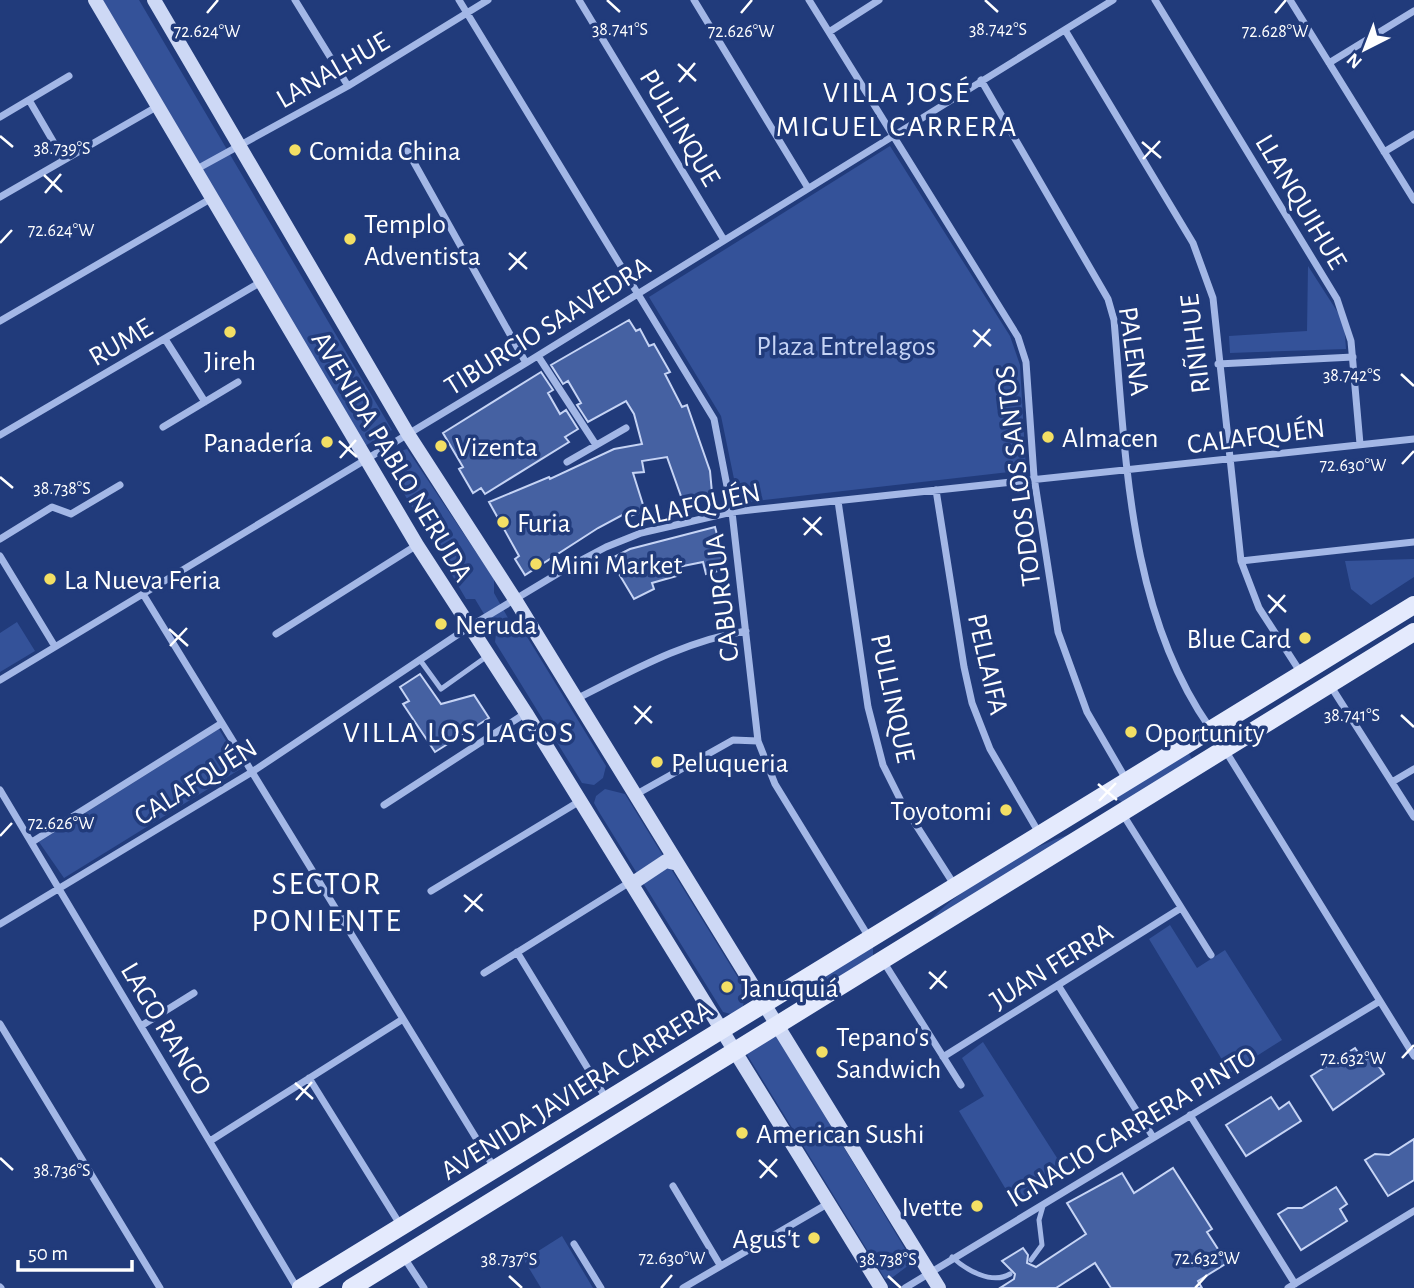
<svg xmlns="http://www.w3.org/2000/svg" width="1414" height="1288" viewBox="0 0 1414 1288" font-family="'Alegreya Sans',sans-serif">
<rect width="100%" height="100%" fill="#213b7b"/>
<path fill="#345299" d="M103 0H139L392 430 365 446Z
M890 146 1010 336 1020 365 1026 470 739 503 721 416 649 297Z
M1308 266 1344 322 1346 349 1230 353 1229 336 1307 331Z
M407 449 494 579V593L512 625 521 627 606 766 603 778 594 785 582 783 495 642 496 634 475 599H466L386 463 390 454Z
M1414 559V577L1371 605 1351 589 1345 561Z
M17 622 35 651 0 672V633Z
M219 729 242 768 64 878 39 842Z
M1188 752 1192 759 1123 803 1116 798Z
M605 789 625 794 745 989 743 1007 731 1014 723 1012 599 812 594 803 596 796Z
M1075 833 930 920C959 889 1034 843 1075 833Z
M1170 925 1197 968 1225 950 1282 1040 1230 1073 1149 939Z
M873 945V957L798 1003 793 994Z
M776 1035 913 1262 893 1277 885 1279 746 1053Z
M983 1042 1066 1172 1014 1203 959 1111 984 1096 962 1058Z
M562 1236 593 1288H541L524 1260Z"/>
<path fill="#4561a2" stroke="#c6d4f5" stroke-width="2" d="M629 320 636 331 640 329 649 346 654 344 670 372 665 374 682 407 687 405 710 471 712 493 682 499 667 457 642 461 644 472 633 473 645 511 627 517 626 513 598 528 525 575 515 559 519 556 489 502 549 477 550 479 614 449 642 444 634 414 626 401 588 422 577 405 581 403 568 381 563 384 551 365Z
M541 372 553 390 548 393 560 414 566 410 578 429 565 437 569 442 485 494 481 488 473 493 459 469 463 467 443 433Z
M715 527 726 569 706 574 703 562 678 567 680 575 652 583 654 589 634 599 610 559 630 549Z
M420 674 441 704 474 695 489 718 435 752 403 704 409 701 400 687Z
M1355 1048 1364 1061 1372 1056 1384 1074 1333 1110 1311 1076Z
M1271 1097 1279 1109 1289 1102 1301 1121 1246 1156 1226 1125Z
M1414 1139V1180L1388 1196 1365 1160 1375 1154 1389 1155Z
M1173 1168 1212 1229 1207 1232 1227 1263 1198 1281 1202 1288H1111L1095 1263 1056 1288H1000L1014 1279 1015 1274 1002 1261 1023 1248 1028 1255 1027 1263 1036 1267 1086 1234 1067 1203 1122 1173 1134 1193Z
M1336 1187 1347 1204 1340 1209 1347 1221 1301 1250 1278 1214 1288 1208H1302Z"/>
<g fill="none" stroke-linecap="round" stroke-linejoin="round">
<path stroke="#a3b7e6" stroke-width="5" d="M420 660 441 689 486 657
M952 1257C966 1270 992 1285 1010 1274
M1031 1260 1042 1245 1039 1220 1043 1206"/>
<path stroke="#a3b7e6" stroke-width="7" d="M295 0 348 86
M459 0 714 419 732 512 758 741 775 784 870 939
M579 0 724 240
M694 0 808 188
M809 0 1018 337 1026 362 1034 477 1058 632 1087 712 1127 781
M1155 0 1337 299 1351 341 1360 444
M1290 0 1414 200
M1065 30 1193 243 1213 298 1241 561 1259 608 1301 673
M829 32 879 0
M1329 63 1414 11
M981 80 1108 299 1114 320C1126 457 1128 611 1210 728
M29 100 64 160
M0 117 69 76
M407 150 526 363
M1384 152 1414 134
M195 170 348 86 488 0
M0 197 158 106
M0 321 212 198
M165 339 205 402
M538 356 596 445
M1218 364 1353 357
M163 427 238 382
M0 435 261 282
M567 462 626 428
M936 490 964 667 972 703 990 749 1039 833
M838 501 868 707 883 765 902 803 955 886
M0 539 52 507 71 514 120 485
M0 556 54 645
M1241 561 1414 542
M143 594 495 1169
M276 634 417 545
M0 680 526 363 1113 0
M1330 685 1414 817
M576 699C632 671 684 641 746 631
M1225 750 1414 1056
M1392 782 1414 769
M0 790 297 1288
M635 795 733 740 758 741
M384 805 526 713
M1122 813 1211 955
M32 842 222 723
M431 891 580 801
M0 924 252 772 469 627 572 565 606 547 641 533 732 512 1414 439
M517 952 607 1100
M883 961 961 1085
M484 973 630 882
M1058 985 1153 1137
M0 1024 160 1288
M141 1026 194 993
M943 1057 1181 908
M309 1078 401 1226
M1190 1115 1295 1284
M210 1141 403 1019
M673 1186 720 1265
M574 1244 601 1288
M403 1256 424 1288
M0 1287 1 1288
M683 1288 829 1203
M905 1288 1380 1001
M1288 1288 1414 1211"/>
<path stroke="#cdd8f5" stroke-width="14" d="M95 0 417 545 526 713 881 1288
M154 0 408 434 516 601 939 1288
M633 883 666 861 678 864"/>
<path stroke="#e4eafd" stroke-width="18" d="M301 1288 1414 605
M351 1288 1414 632"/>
</g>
<path fill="none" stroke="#fff" stroke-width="2.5" d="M607 0 620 12M985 0 998 12M207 13 218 0M741 13 752 0M1275 13 1286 0M678 64 696 81M679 82 695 63M0 136 13 147M1142 142 1161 158M1143 159 1160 141M44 175 62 192M45 193 61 174M0 243 12 230M509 253 527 269M509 270 526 252M973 330 991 346M974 347 990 329M1401 374 1414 386M339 441 357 457M340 458 356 440M1402 464 1414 451M0 477 13 488M803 518 822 535M804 535 821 517M1268 595 1286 612M1269 613 1285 595M169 629 188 646M170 646 187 628M634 706 652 723M1401 715 1414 727M635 724 651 706M1098 784 1117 800M1099 801 1116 783M0 836 12 823M464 895 483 911M465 912 482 894M929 972 947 988M930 989 946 971M1402 1058 1414 1045M295 1083 313 1099M296 1100 312 1082M0 1158 13 1170M759 1160 777 1177M760 1178 777 1159M509 1276 522 1288M888 1276 901 1288M661 1288 672 1275M1195 1288 1207 1275"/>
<g fill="#f3df64" stroke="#213b7b" stroke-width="2.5">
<circle cx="295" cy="150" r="7"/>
<circle cx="350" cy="239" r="7"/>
<circle cx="230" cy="332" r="7"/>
<circle cx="1048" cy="437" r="7"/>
<circle cx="327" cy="442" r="7"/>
<circle cx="441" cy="446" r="7"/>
<circle cx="503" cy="522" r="7"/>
<circle cx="536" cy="564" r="7"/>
<circle cx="50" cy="579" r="7"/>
<circle cx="441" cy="624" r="7"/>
<circle cx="1305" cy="638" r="7"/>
<circle cx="1131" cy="732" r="7"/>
<circle cx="657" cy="762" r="7"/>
<circle cx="1006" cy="810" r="7"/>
<circle cx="727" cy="987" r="7"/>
<circle cx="822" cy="1052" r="7"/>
<circle cx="742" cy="1133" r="7"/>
<circle cx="977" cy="1206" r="7"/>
<circle cx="814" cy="1238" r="7"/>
</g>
<g text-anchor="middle" stroke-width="7" stroke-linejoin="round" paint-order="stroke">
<g font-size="28" fill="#fff" stroke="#213b7b">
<text transform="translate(332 69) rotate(-30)" y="10">LANALHUE</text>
<text transform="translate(681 127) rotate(59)" y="10">PULLINQUE</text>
<text transform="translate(1302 201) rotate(59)" y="10">LLANQUIHUE</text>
<text transform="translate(547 325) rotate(-32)" y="10">TIBURCIO SAAVEDRA</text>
<text transform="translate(120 341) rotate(-30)" y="10">RUME</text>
<text transform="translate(1194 344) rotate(-97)" y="10">RIÑIHUE</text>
<text transform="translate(1135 351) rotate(82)" y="10">PALENA</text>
<text transform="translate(1256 435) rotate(-7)" y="10">CALAFQUÉN</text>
<text transform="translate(393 456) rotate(59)" y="10">AVENIDA PABLO NERUDA</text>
<text transform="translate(1017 476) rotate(-97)" y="10">TODOS LOS SANTOS</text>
<text transform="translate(692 505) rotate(-12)" y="10">CALAFQUÉN</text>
<text transform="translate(721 598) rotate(-97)" y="10">CABURGUA</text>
<text transform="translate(989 664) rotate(77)" y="10">PELLAIFA</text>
<text transform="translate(894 698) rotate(78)" y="10">PULLINQUE</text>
<text transform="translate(195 781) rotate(-32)" y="10">CALAFQUÉN</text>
<text transform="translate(1051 965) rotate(-32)" y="10">JUAN FERRA</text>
<text transform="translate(167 1028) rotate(59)" y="10">LAGO RANCO</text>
<text transform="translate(576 1089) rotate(-32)" y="10">AVENIDA JAVIERA CARRERA</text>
<text transform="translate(1131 1126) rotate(-31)" y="10">IGNACIO CARRERA PINTO</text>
</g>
<g font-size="28" fill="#fff" stroke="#213b7b" text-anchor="start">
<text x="309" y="160">Comida China</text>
<text x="364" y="233">Templo<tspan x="364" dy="32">Adventista</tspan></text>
<text x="230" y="370" text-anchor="middle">Jireh</text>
<text x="1062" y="447">Almacen</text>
<text x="313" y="452" text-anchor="end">Panadería</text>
<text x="455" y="456">Vizenta</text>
<text x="517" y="532">Furia</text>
<text x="550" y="574">Mini Market</text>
<text x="64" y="589">La Nueva Feria</text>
<text x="455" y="634">Neruda</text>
<text x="1291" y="648" text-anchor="end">Blue Card</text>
<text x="1145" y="742">Oportunity</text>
<text x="671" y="772">Peluqueria</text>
<text x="992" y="820" text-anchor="end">Toyotomi</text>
<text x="741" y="997">Januquiá</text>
<text x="836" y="1046">Tepano's<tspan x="836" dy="32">Sandwich</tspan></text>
<text x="756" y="1143">American Sushi</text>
<text x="963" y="1216" text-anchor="end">Ivette</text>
<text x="800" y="1248" text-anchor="end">Agus't</text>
</g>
<g font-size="28" fill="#c6d4f5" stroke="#213b7b">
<text x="846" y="355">Plaza Entrelagos</text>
</g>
<g font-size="30" letter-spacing="2" fill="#fff" stroke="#213b7b">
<text x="897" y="102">VILLA JOSÉ<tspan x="897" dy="34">MIGUEL CARRERA</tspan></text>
<text x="459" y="742">VILLA LOS LAGOS</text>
</g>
<g font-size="32" letter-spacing="2" fill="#fff" stroke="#213b7b">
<text x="327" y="894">SECTOR<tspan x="327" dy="37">PONIENTE</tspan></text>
</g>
</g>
<g font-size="18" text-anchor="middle" fill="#fff" stroke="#213b7b" stroke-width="7" stroke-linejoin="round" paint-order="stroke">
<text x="620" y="35">38.741°S</text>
<text x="998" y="35">38.742°S</text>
<text x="207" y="37">72.624°W</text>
<text x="741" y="37">72.626°W</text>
<text x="1275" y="37">72.628°W</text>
<text x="62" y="154">38.739°S</text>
<text x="61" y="236">72.624°W</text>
<text x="1352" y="381">38.742°S</text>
<text x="1353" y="471">72.630°W</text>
<text x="62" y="494">38.738°S</text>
<text x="1352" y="721">38.741°S</text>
<text x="61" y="829">72.626°W</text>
<text x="1353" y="1064">72.632°W</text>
<text x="62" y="1176">38.736°S</text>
<text x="672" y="1264">72.630°W</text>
<text x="1207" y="1264">72.632°W</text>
<text x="509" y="1265">38.737°S</text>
<text x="888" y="1265">38.738°S</text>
</g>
<g transform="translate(1365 49) rotate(222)" stroke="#213b7b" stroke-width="5" paint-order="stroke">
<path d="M0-5L12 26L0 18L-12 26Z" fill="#ffffff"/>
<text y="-10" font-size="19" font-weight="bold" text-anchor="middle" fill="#ffffff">N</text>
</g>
<path d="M18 1260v10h114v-10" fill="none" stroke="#ffffff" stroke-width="3.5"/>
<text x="28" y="1260" font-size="21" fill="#ffffff" stroke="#213b7b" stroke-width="5" paint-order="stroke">50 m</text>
</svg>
